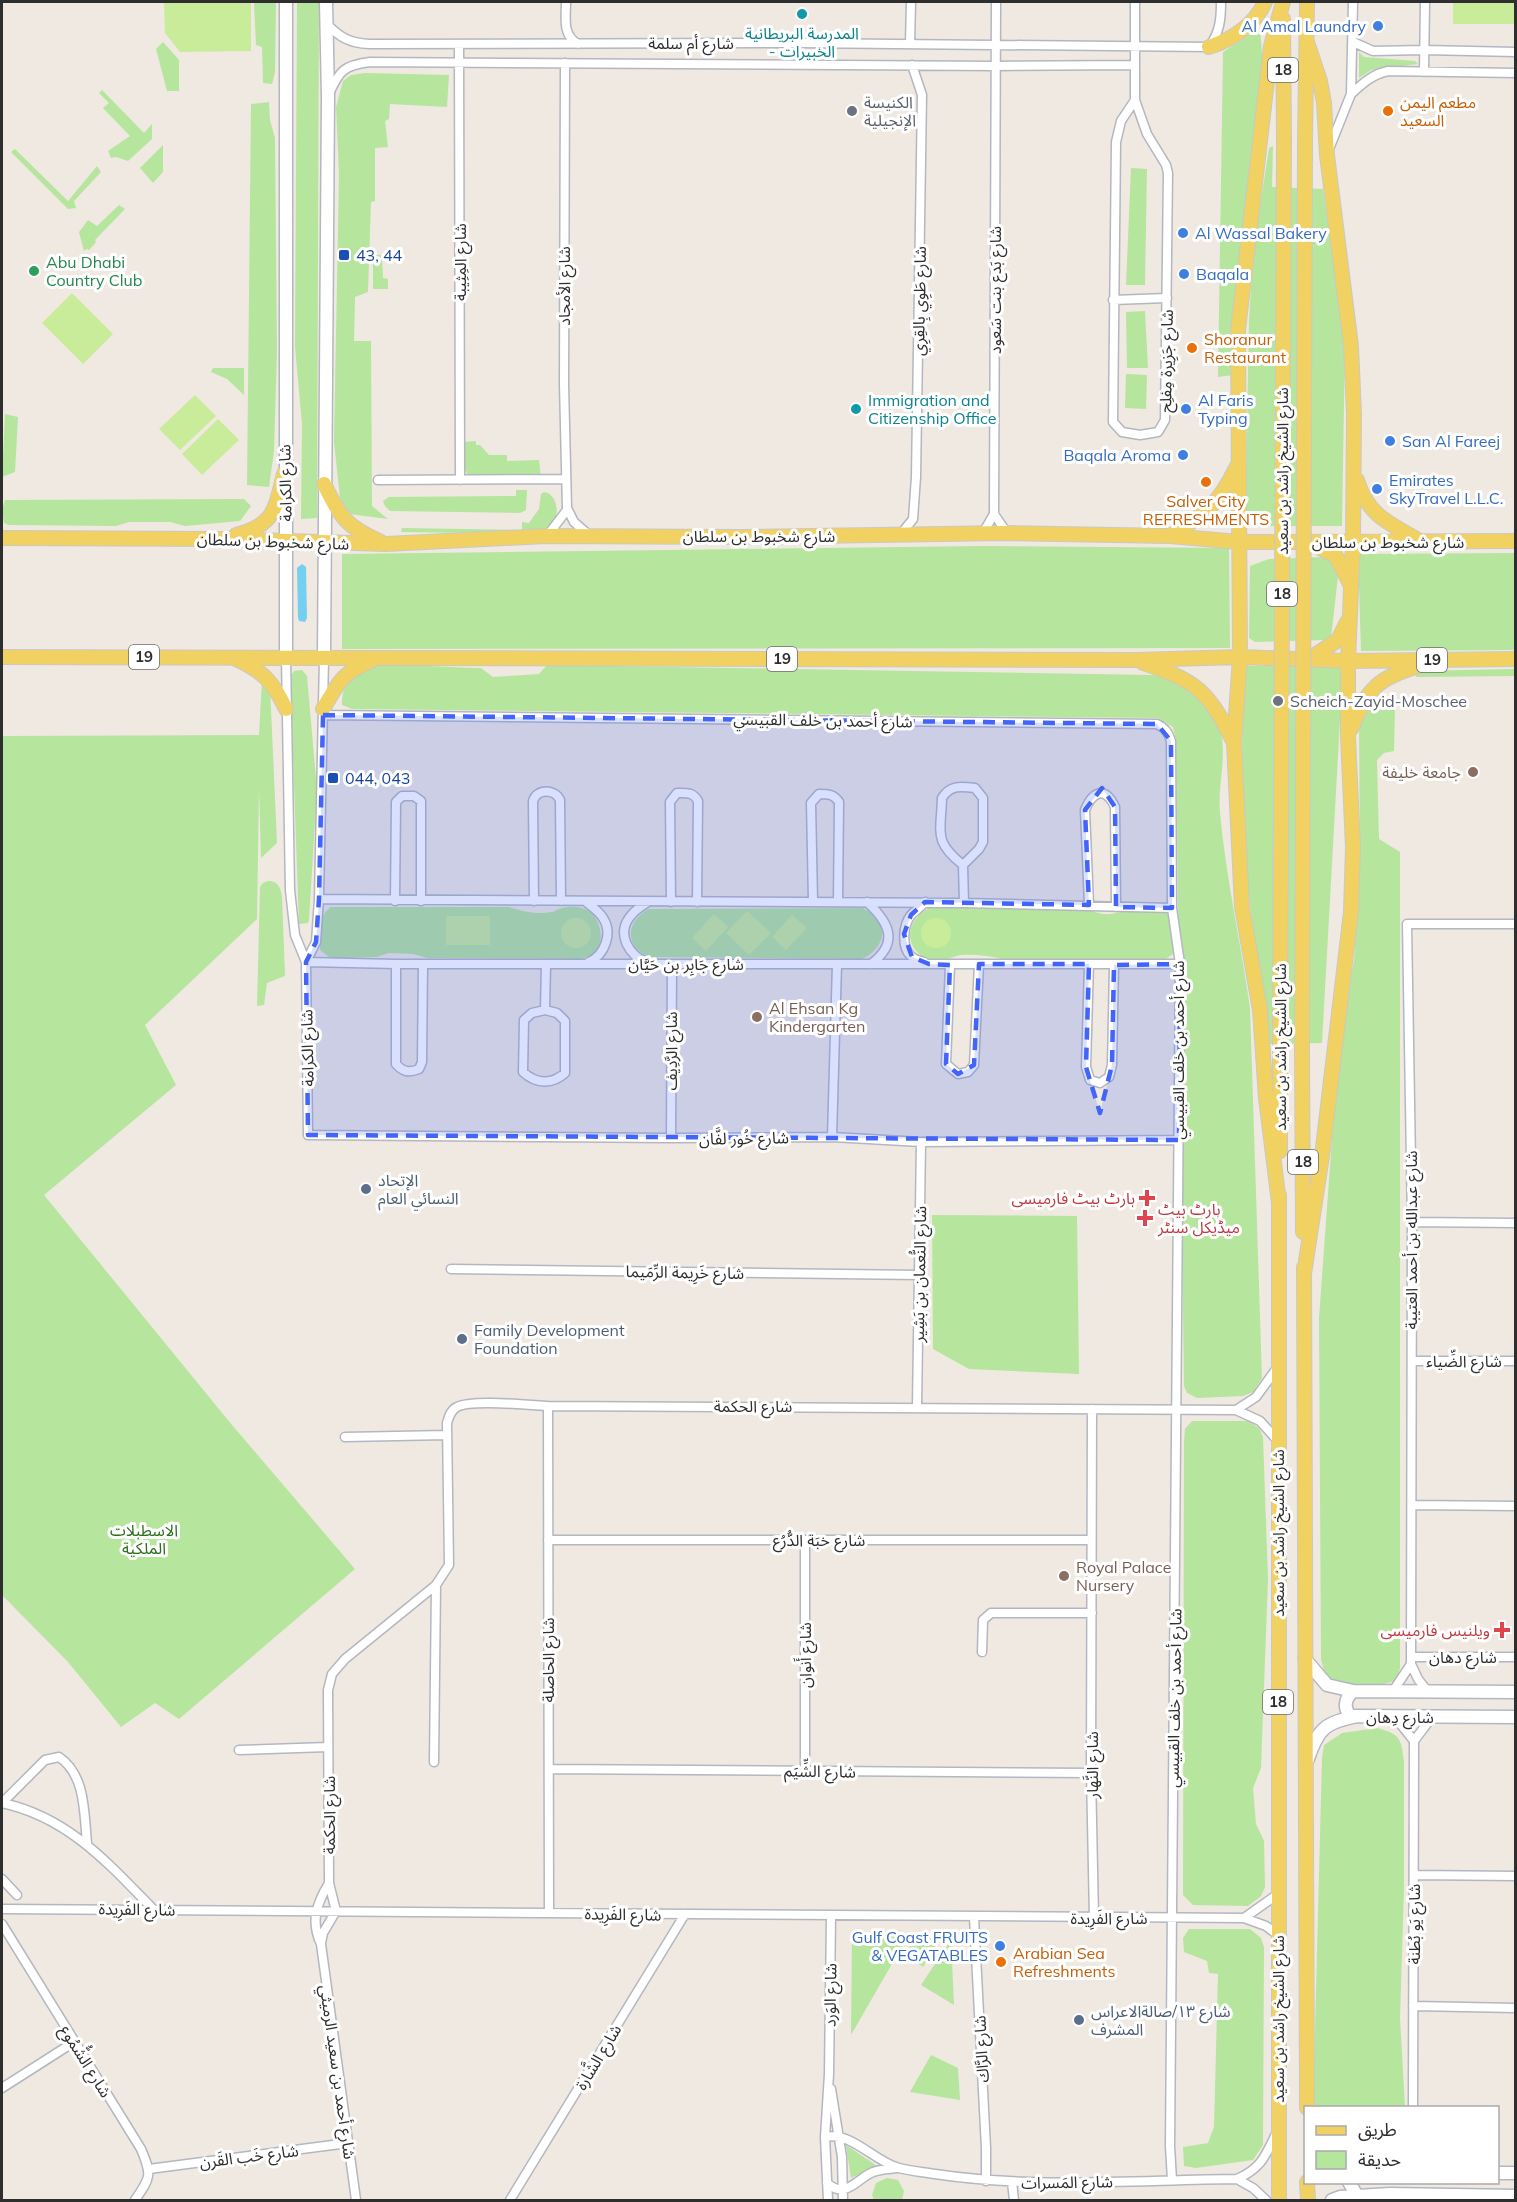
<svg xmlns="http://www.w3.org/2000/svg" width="1517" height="2202" viewBox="0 0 1517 2202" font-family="Mulish,'Noto Sans Arabic',sans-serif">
<rect width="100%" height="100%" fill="#efe9e1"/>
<path fill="#b6e59e" d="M254 2H276L275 72 272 84 263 83 262 47 256 45Z
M297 2H319L317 518 301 519 302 424 295 347Z
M1260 28 1264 75 1254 167 1240 248 1233 375 1218 377 1223 52Z
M163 42 179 60V91H167L156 49Z
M1359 52 1364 57 1415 61 1418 64 1371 70 1359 78Z
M365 73 449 75 447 107 390 104 389 119 385 121 388 147 375 148V201L371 202 368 292 355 297 354 341H371L372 506 388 519 349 514 340 498 334 442 339 174 336 107 343 81 351 75Z
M102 90 144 133 152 124V139L128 161 116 157 111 158 108 151 130 136 103 108 109 103 99 93Z
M269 102 270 120 275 138 277 351 274 451 269 487 247 485 251 104Z
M163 145V172L153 183 140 168Z
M1273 146 1272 187 1323 189 1345 341 1342 526H1245L1249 320 1253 252 1269 148Z
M15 149 68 201 97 166 101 172 74 201 76 208 68 209 11 152Z
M1131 168 1147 169 1145 285H1126Z
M119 205 125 209 95 240 96 242 89 250 87 249 84 251 79 232 88 220 97 226Z
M373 255H382L383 278 388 279V289H373Z
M1145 311 1148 368H1127L1126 312Z
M213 368H244V395L227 379 211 372Z
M1126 374 1147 375 1146 409 1125 408Z
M5 414 18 417 15 472 2 477Z
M476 441V445H480L489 455H507V461L539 460 541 479H473C460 470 463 456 462 442Z
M516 490H527L526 510 520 513 390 511 385 506 383 501 389 497 516 496Z
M544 492C558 494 560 516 552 526 549 531 544 532 539 534L401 532 402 528 522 530V522L529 523 539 509 541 494Z
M244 499 251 506 240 521 185 526 170 522H129L116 526 9 525 4 523 2 510 5 500Z
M981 546 1229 548 1230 648 342 649V554Z
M1515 553V650L1361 651 1358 554Z
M1324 557 1334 559 1339 567 1331 638 1325 640 1255 642 1249 638 1250 566 1269 559Z
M547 665 1153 675C1180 679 1206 696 1217 721 1230 749 1217 783 1220 813 1226 879 1241 943 1250 1008L1262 1378 1253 1392 1243 1396 1197 1398 1187 1393 1184 1386 1176 740 1173 727 1158 718 352 709 342 705C342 692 346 675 360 669 381 661 455 668 481 668L493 677 539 674Z
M1243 666H1343L1322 1043 1269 1044 1244 860 1242 763Z
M1515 669V676L1416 677 1415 671Z
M302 670 307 676 317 790 309 919 308 923 299 924 290 677 294 671Z
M262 679 270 687 277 843 261 858 259 788 257 919 145 1025 176 1085 44 1195 232 1425 355 1569 179 1719 155 1703 121 1727 68 1662 2 1595V736L259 735Z
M1375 705 1395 707 1394 751 1384 753 1377 760 1379 839 1400 852V1668L1397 1680C1380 1687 1335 1694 1325 1673 1323 1669 1322 1663 1321 1659L1319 1318 1339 1042 1354 960 1360 860 1359 722 1367 708Z
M268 881C278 881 280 887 282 896L285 976 267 983 264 1005 257 1006 260 887 263 883Z
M331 907H509C522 911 537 915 551 912 556 912 554 910 559 909 574 904 593 907 598 923 601 930 602 938 599 946 595 954 589 956 581 959L427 958 413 954 389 953 377 957 330 958 320 950C320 934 317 916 331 907Z
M1002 907 1088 909C1108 919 1115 912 1134 909 1144 908 1157 911 1168 911L1171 914 1175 947 1173 954 1164 960 1003 959C990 956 975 954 961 955 955 956 949 959 942 960 926 962 910 952 910 934 911 921 919 914 929 908Z
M863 908C868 911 876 914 879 919 889 936 876 954 861 959L648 957C624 944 626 923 648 909Z
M932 1215 1077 1216 1079 1374 969 1369 933 1349Z
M1192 1421H1248L1259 1428 1263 1437 1268 1579 1261 1768 1253 1788 1256 1824 1264 1841 1265 1887 1261 1896 1248 1906 1193 1905 1183 1895 1184 1441 1185 1429Z
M1377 1728C1400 1734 1401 1738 1404 1761V1889L1400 2018 1405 2107 1313 2108 1322 1758 1324 1745 1342 1733Z
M1189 1929H1250L1261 1938 1264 1947 1263 2145 1253 2160 1196 2168 1184 2166 1183 2147 1208 2143 1214 2127 1218 1974 1209 1973 1207 1961 1184 1952 1183 1938Z
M852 1935 908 1936 851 2035Z
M942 1935 923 1967 904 1955 916 1936Z
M951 1940 954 2005 921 1985Z
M931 2055 958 2068 960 2100 910 2092Z
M846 2145 877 2166 851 2178Z
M887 2178 898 2180 904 2191 902 2200H874L872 2195 876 2183Z"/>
<path fill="#c9ec9a" d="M164 2H251V51L180 52 165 33Z
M1453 2H1515V24H1453Z
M72 293 113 334 83 364 42 323Z
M195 395 216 416 180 450 159 429Z
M218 419 239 440 202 475 182 454Z
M747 911 771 933 749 955 726 933Z
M714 914 728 927 706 951 692 938Z
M792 915 807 928 786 950 772 937Z
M446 916H490V945H446Z
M921 933a15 15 0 1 1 30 0a15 15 0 1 1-30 0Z
M561 933a15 15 0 1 1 30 0a15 15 0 1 1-30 0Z"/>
<path fill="#75cff0" d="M302 564 306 567 307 618 305 622 299 621 298 618 297 568Z"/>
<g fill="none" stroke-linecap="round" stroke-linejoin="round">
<defs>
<path id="street" d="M566 2C566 18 562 35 578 44
M326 23C339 37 349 43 369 44L798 43 1209 47C1220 32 1221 19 1221 2
M1353 42 1373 51 1424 50 1516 52
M910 44 911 2
M459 45 460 480
M565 63 564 384 567 508 574 522 590 536
M1424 72 1425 2
M329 94C339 71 344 65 370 62L996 66 1135 65
M1351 94C1363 83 1373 74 1388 71L1516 73
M1135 100 1121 121 1116 142 1113 422 1122 432 1140 435 1158 432 1165 420 1168 173 1166 165 1147 134 1135 100V2
M1329 149 1351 94 1353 2
M1113 300 1167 298
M378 480 566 479
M994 514 1007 533
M983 533 994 514 996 2
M901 534 913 519 916 477 922 95 912 65
M547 536 567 510
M286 657 290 890 295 935 306 962 308 1135 671 1138 832 1137 921 1142 1179 1140
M323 715 1157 724C1165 728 1168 732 1171 741L1172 908 1180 964C1178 1358 1172 1752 1170 2146L1172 2180
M963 865C933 841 941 833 942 798 950 785 961 786 975 788L983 798V842L979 849 963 865 964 903
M319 899 964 903 1172 908
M395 901 396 802 402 796H414L421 801V901
M534 901 533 801C537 788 555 789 560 800L561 901
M585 901C591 906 599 911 603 918 613 933 605 955 589 962
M813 901 811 803 819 794C828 794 834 794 839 802L838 902
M671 902 670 802 677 793C687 793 693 792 698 801L697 902
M867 902C890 923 899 943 871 964
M1089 905 1085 810C1093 791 1105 786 1115 807L1116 907
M306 962 396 964H1180
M306 962 316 942 319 899 324 657
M646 962C629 955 617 935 629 918 634 911 641 906 648 902
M924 962C920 961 914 959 911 956 901 947 903 925 911 915 915 911 921 907 925 902
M396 964V1064C403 1072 409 1073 419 1069L422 1062 423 964
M1089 964 1086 1067 1090 1080 1100 1083 1109 1077 1112 1065 1114 965
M950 965 946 1064 958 1074 968 1072 974 1065 979 964
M545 1010 557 1013 565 1021V1073C552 1085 536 1084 523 1072L524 1020 532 1013Z
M545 1010 546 964
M832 1137 837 964
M671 1138 672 964
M1412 1222 1516 1223
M451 1269 919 1275
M1412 1361H1516
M548 1406 549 1913
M917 1406 921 1142
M1092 1409 1091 1773 1094 1918
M1236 1410 1256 1397 1277 1368
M345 1437 447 1435
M1412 1505 1516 1506
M548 1540H1091
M805 1540V1771
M982 1652 983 1620 991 1613H1092
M1411 1657H1516
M1393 1691 1411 1664
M1428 1692 1418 1679 1411 1664 1412 1222 1407 924H1516
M1395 1717 1414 1741
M239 1750 328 1747
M434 1762 436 1585
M549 1769 1091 1773
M2 1803C68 1817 108 1863 153 1909
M2 1803 45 1760 59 1757C86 1775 84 1814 87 1843
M1414 1875 1516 1876
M2 1879 17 1895
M329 1883C317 1903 310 1921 321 1944L356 2200
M2 1909 1244 1918 1266 1926 1278 1935
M336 1911 329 1883 328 1690 332 1674 345 1659 436 1585 449 1565 447 1423C449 1416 451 1410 457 1407 471 1399 529 1405 548 1406L1236 1410 1260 1421 1278 1441
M974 1917 986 2148V2181
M1244 1918 1278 1894
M2 1924 141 2149C152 2175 151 2177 135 2200
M321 1943 323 1933 336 1911
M1413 2006 1516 2008
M2 2088 74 2042
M831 2089 842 2157 843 2200
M1413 2108 1414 1741 1432 1717
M825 2137C851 2131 875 2162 899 2168 910 2171 923 2172 935 2174 1035 2189 1136 2180 1237 2179 1262 2168 1265 2156 1277 2132
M149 2169 348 2143
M1237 2179 1253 2188 1266 2200
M1012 2182 1014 2200
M827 2183C846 2200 856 2179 873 2172 881 2169 890 2169 897 2168
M510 2200 685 1914
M828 2200 825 2137 829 2074 831 1916"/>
<path id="secondary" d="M286 657V2
M324 657 328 97 326 2
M1305 1659 1327 1685 1353 1691 1516 1692
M1353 1691C1345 1699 1343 1706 1350 1716H1358
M1308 1759C1318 1728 1326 1722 1358 1716L1516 1717
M1498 2173H1516
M1349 2182 1357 2196
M1332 2200 1340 2197 1390 2194 1516 2196"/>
<path id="primary" d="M1283 19 1284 139
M1209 47C1233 39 1254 26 1265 2
M1305 140 1307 2
M1357 480C1368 516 1389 523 1420 541
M324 484C341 518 345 526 381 542
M236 535C275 525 275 509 284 474
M1170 536C1207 513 1218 505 1237 466
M2 538 219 539 386 544 546 536 739 537 1007 533 1170 536 1239 542 1516 541
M1314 545 1336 556 1350 584
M2 657 1136 660 1240 657 1348 661 1516 659
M236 659C264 672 273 682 286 709
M1309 659 1338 640 1347 622
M1143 663C1197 681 1208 691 1233 741
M323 709C339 681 342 673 373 660
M1351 729C1368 687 1378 678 1421 665
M1302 1050 1303 1232
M1280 1151V1050
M1279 1203 1266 1098 1260 1010 1242 907 1234 743 1240 657 1238 330 1271 46 1283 2
M1304 1267C1306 1547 1307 1827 1307 2108
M1304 1274 1322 1156 1351 912 1353 847 1348 737V661L1353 542 1354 414 1351 346 1327 155 1324 103 1320 81 1307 42
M1307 2182 1308 2200
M1279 2200V1195"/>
</defs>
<use href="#street" stroke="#b4b7c1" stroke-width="11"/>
<use href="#secondary" stroke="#b4b7c1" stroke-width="15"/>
<use href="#primary" stroke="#c9c9c9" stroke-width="16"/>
<use href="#street" stroke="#fff" stroke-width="8"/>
<use href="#secondary" stroke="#fff" stroke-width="12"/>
<use href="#primary" stroke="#f2d163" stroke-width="14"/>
<defs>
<path id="primary-bridge" d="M1280 1050 1284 139
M1302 1050 1305 140"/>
</defs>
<use href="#primary-bridge" stroke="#c9c9c9" stroke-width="16" stroke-linecap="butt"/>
<use href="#primary-bridge" stroke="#f2d163" stroke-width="14"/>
</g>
<path fill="#4264fb" fill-opacity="0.2" stroke="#4264fb" stroke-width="4.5" stroke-dasharray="12 8" stroke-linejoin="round" d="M323 715 1157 724 1171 741 1172 908 1116 907 1115 807 1102 788 1085 810 1089 905 925 902 911 915 904 934 912 957 929 964 950 965 946 1064 958 1074 974 1065 979 964H1089L1086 1067 1100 1113 1112 1065 1114 965 1180 964 1179 1140 308 1135 306 962 316 942 319 899Z"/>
<g fill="#0f9aa8" stroke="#fff" stroke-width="2">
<circle cx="802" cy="14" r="6"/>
<circle cx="856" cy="409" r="6"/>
</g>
<g fill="#3f7fe0" stroke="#fff" stroke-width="2">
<circle cx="1378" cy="26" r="6"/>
<circle cx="1183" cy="233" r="6"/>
<circle cx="1184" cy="274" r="6"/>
<circle cx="1186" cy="409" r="6"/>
<circle cx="1390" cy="441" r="6"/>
<circle cx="1183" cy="455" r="6"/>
<circle cx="1377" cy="489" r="6"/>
<circle cx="1000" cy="1946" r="6"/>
</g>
<g fill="#6b7280" stroke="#fff" stroke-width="2">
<circle cx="852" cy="111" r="6"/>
<circle cx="1278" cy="701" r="6"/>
</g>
<g fill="#e8710a" stroke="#fff" stroke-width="2">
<circle cx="1388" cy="111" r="6"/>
<circle cx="1192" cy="348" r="6"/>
<circle cx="1206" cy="482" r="6"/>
<circle cx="1001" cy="1962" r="6"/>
</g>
<g fill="#1a4fb4" stroke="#fff" stroke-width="2">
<rect x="338" y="249" width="12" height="12" rx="3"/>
<rect x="327" y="772" width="12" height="12" rx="3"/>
</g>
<circle fill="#2e9e5b" stroke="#fff" stroke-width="2" cx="34" cy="271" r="6"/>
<g fill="#8d6e63" stroke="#fff" stroke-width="2">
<circle cx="1473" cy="772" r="6"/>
<circle cx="757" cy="1017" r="6"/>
<circle cx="1064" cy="1576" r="6"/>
</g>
<g fill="#5c6f8a" stroke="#fff" stroke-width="2">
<circle cx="366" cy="1189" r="6"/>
<circle cx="462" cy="1339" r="6"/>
<circle cx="1079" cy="2020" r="6"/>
</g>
<g fill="#e0444e" stroke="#fff" stroke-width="2">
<path d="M1144 1189h6v6h6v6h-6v6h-6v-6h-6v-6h6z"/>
<path d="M1142 1209h6v6h6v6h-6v6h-6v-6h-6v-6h6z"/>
<path d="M1499 1621h6v6h6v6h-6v6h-6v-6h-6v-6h6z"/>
</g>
<g text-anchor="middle" stroke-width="6" stroke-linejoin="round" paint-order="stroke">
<g fill="#fff" stroke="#6d6d6d" stroke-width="1.5">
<rect x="1268" y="58" width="30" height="24" rx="4.5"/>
<rect x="1267" y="582" width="30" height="24" rx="4.5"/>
<rect x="129" y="645" width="30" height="24" rx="4.5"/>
<rect x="767" y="647" width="30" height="24" rx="4.5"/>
<rect x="1417" y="648" width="30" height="24" rx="4.5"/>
<rect x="1288" y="1150" width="30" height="24" rx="4.5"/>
<rect x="1263" y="1690" width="30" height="24" rx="4.5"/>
</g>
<g font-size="15" font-weight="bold" fill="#2e2e2e">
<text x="1283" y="75">18</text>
<text x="1282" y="599">18</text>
<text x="144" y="662">19</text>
<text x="782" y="664">19</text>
<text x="1432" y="665">19</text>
<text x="1303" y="1167">18</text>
<text x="1278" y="1707">18</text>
</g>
<g font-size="16" fill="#366cbe" stroke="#fff" text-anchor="start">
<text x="1366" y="32" text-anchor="end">Al Amal Laundry</text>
<text x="1195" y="239">Al Wassal Bakery</text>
<text x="1196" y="280">Baqala</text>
<text x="1198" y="406">Al Faris<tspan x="1198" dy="18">Typing</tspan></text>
<text x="1402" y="447">San Al Fareej</text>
<text x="1171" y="461" text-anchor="end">Baqala Aroma</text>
<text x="1389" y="486">Emirates<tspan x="1389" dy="18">SkyTravel L.L.C.</tspan></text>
<text x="988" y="1943" text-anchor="end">Gulf Coast FRUITS<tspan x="988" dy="18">&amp; VEGATABLES</tspan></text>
</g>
<g font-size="16" fill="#0d838f" stroke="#fff">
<text x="802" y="39">المدرسة البريطانية<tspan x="802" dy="18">- الخبيرات</tspan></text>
<text x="868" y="406" text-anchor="start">Immigration and<tspan x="868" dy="18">Citizenship Office</tspan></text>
</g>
<g font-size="16" fill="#2e2e2e" stroke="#fff">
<text x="691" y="49">شارع أم سلمة</text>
<text transform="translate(460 262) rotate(-90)" y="6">شارع المِثِيبة</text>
<text transform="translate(564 286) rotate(-90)" y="6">شارع الأمجاد</text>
<text transform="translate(995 290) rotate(-90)" y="6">شارع بَدع بنت سَعود</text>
<text transform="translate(919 301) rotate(-89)" y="6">شارع طَوِي بِالقِرِي</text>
<text transform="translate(1166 361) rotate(-89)" y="6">شارع جَزِيرة مِفلِح</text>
<text transform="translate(1282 471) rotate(-90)" y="6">شارع الشيخ راشد بن سعيد</text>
<text transform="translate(285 483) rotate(-91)" y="6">شارع الكرامة</text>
<text x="759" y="542">شارع شخبوط بن سلطان</text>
<text transform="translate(273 541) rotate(2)" y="6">شارع شخبوط بن سلطان</text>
<text x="1388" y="548">شارع شخبوط بن سلطان</text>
<text transform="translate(823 720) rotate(1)" y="6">شارع أحمد بن خلف القبيسي</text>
<text x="686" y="970">شارع جَابِر بن حَيَّان</text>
<text transform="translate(1280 1047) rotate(-90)" y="6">شارع الشيخ راشد بن سعيد</text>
<text transform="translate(307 1048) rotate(-91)" y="6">شارع الكرامة</text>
<text transform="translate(1178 1050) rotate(-90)" y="6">شارع أحمد بن خلف القبيسي</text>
<text transform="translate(671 1051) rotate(-90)" y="6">شارع الرَّدِيف</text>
<text transform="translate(744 1138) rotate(-1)" y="6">شارع خُور لفَّان</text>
<text transform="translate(1411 1240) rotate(-90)" y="6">شارع عبدالله بن أحمد العتيبة</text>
<text transform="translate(685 1272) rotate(1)" y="6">شارع خَرِيمة الرِّمَيما</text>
<text transform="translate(919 1274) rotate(-89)" y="6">شارع النُّعمان بن بَشِير</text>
<text x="1464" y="1367">شارع الضِّياء</text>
<text x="753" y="1412">شارع الحكمة</text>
<text transform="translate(1278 1533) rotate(-90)" y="6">شارع الشيخ راشد بن سعيد</text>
<text x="819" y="1546">شارع خبَة الدُّرُع</text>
<text transform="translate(805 1655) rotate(-90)" y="6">شارع أَنوان</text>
<text x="1463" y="1663">شارع دهان</text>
<text transform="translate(548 1660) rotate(-90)" y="6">شارع الحاصلة</text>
<text transform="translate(1174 1698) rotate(-89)" y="6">شارع أحمد بن خلف القبيسي</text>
<text x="1400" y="1723">شارع دِهان</text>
<text transform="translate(1092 1765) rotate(-90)" y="6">شارع النَّهار</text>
<text transform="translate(820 1771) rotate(1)" y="6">شارع الشِّيَم</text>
<text transform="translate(329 1815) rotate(-90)" y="6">شارع الحكمة</text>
<text transform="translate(137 1909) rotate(1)" y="6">شارع الفَرِيدة</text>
<text transform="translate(623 1914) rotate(1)" y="6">شارع الفَرِيدة</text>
<text x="1109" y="1924">شارع الفَرِيدة</text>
<text transform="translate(1414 1924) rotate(-90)" y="6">شارع يَو بُطنة</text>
<text transform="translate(830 1995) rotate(-89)" y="6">شارع الوَرد</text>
<text transform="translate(1278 2019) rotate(-90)" y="6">شارع الشيخ راشد بن سعيد</text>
<text transform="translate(981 2049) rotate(-93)" y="6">شارع الرَّاك</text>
<text transform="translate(598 2057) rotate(-59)" y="6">شارع الشَّارة</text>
<text transform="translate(86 2061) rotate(58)" y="6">شارع الشُّمُوع</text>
<text transform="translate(338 2072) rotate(82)" y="6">شارع أحمد بن سعيد الرميثي</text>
<text transform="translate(249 2156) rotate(-7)" y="6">شارع خَب القَرن</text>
<text transform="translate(1067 2182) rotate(-1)" y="6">شارع المَسرات</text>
</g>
<g font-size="16" fill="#5b616d" stroke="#fff" text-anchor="start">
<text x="864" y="108">الكنيسة<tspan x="864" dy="18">الإنجيلية</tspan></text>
<text x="1290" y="707">Scheich-Zayid-Moschee</text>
</g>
<g font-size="16" fill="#c56008" stroke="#fff" text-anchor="start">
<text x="1400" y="108">مطعم اليمن<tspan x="1400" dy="18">السعيد</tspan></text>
<text x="1204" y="345">Shoranur<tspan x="1204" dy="18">Restaurant</tspan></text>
<text x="1206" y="507" text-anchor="middle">Salver City<tspan x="1206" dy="18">REFRESHMENTS</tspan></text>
<text x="1013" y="1959">Arabian Sea<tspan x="1013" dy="18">Refreshments</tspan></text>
</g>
<g font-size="16" fill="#164399" stroke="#fff" text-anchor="start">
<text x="356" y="261">43, 44</text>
<text x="345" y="784">044, 043</text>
</g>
<g font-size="16" fill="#27864d" stroke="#fff" text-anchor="start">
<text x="46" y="268">Abu Dhabi<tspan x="46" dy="18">Country Club</tspan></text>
</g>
<g font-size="16" fill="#785e54" stroke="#fff" text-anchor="start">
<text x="1461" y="778" text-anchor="end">جامعة خليفة</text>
<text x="769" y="1014">Al Ehsan Kg<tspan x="769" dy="18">Kindergarten</tspan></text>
<text x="1076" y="1573">Royal Palace<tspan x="1076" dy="18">Nursery</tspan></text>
</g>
<g font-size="16" fill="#4e5e75" stroke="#fff" text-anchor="start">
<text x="378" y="1186">الإتحاد<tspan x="378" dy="18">النسائي العام</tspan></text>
<text x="474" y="1336">Family Development<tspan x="474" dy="18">Foundation</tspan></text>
<text x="1091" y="2017">شارع ١٣/صالةالاعراس<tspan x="1091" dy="18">المشرف</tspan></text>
</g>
<g font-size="16" fill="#be3a42" stroke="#fff" text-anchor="end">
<text x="1135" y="1204">ہارٹ بیٹ فارمیسی</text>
<text x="1158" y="1215" text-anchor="start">ہارٹ بیٹ<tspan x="1158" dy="18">میڈیکل سنٹر</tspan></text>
<text x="1490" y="1636">ویلنیس فارمیسی</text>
</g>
<g font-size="16" fill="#2c6e1b" stroke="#fff">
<text x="144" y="1536">الاسطبلات<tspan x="144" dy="18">الملكية</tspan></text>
</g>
</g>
<rect width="1517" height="2202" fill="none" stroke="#2e2e2e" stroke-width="6"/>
<rect x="1304" y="2106" width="195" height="78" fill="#ffffff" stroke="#ababab" stroke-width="1.5"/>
<rect x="1316" y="2126" width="30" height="9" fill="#f2d163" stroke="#ababab" stroke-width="1.5"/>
<text x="1358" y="2136" font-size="18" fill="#2e2e2e">طريق</text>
<rect x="1316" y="2151" width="30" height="18" fill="#b6e59e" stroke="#ababab" stroke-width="1.5"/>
<text x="1358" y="2166" font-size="18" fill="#2e2e2e">حديقة</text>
</svg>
